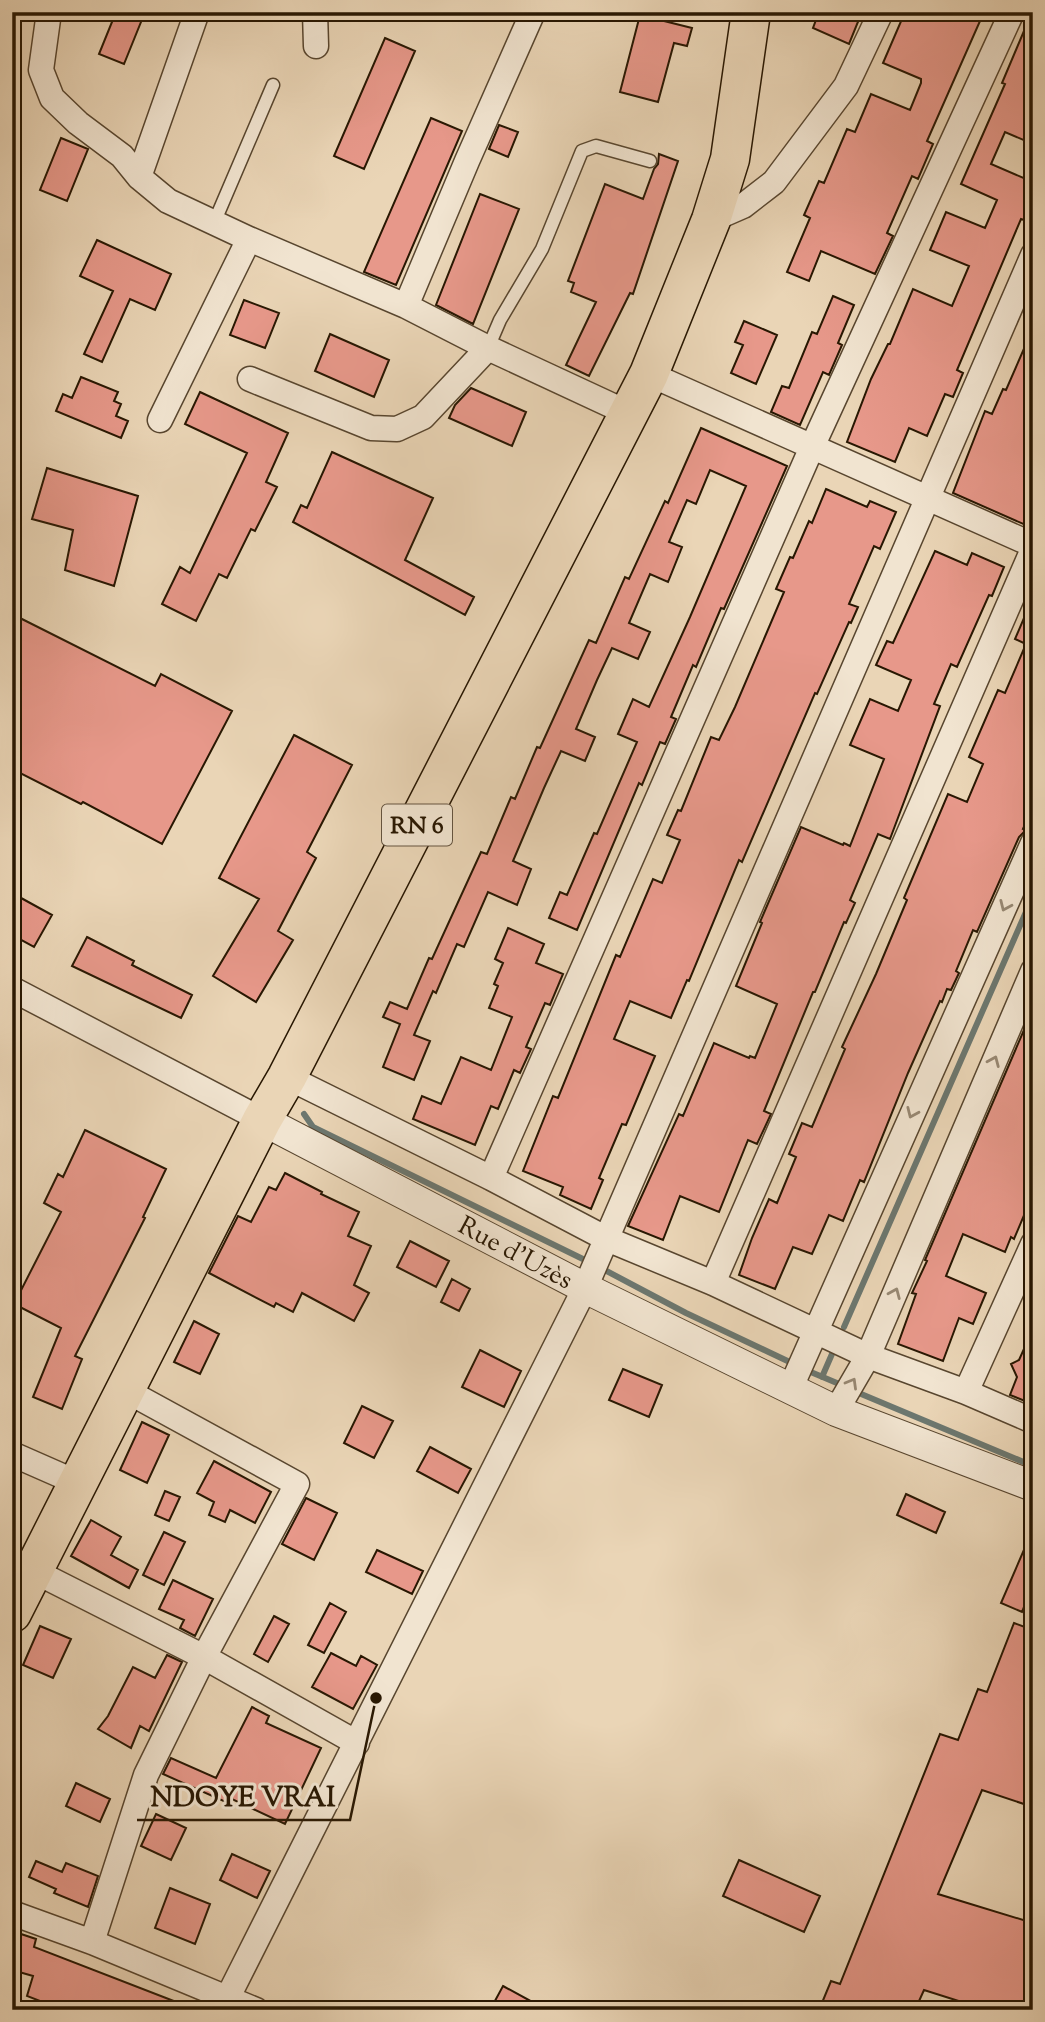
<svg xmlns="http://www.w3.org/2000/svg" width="1045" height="2022" viewBox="0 0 1045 2022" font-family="'Sorts Mill Goudy',serif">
<rect width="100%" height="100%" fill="#ead5b6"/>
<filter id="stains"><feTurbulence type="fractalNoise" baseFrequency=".00286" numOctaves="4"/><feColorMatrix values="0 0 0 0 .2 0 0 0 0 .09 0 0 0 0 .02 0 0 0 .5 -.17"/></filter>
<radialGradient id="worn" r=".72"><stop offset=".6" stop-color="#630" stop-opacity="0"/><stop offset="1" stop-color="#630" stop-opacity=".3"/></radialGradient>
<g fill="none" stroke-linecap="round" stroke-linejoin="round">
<path stroke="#6c776f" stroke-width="6" d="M304 1114 313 1127 589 1262
M599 1267 686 1313 796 1365
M844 1327 1033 896
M806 1370 844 1386
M822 1377 832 1354
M854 1391 1033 1466"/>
</g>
<path fill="#e7988a" stroke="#281702" stroke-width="2" d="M116 12H145L124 64 99 54Z
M819 12H862L849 44 813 28Z
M905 12H984L927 141 933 144 918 179 912 176 887 233 893 236 875 274 821 251 809 281 787 272 810 218 804 215 819 181 824 183 847 129 855 132 871 94 910 110 921 83V79L883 63Z
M1032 12 1033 144 1005 132 991 164 1033 182V198L1024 220 1021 219 957 370 963 373 953 397 945 394 927 436 909 428 895 462 847 442 871 379 888 344H890L913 289 952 306 969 266 930 250 946 212 985 228 997 200 961 184 1005 84 1002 83Z
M640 15 692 28 687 46 674 43 658 102 620 92Z
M385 38 415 51 364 169 334 156Z
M431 118 462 131 396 285 364 272Z
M499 125 518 132 508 157 489 149Z
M61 138 88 149 67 201 40 190Z
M659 154 678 161 633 294 630 293 589 376 566 365 596 302 571 292 574 283 568 281 605 184 643 199 654 169 658 164Z
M480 194 519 209 473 324 436 305Z
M97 240 171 274 155 310 130 299 102 362 84 354 113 291 80 276Z
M833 296 854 305 838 343 842 345 829 375 823 372 800 425 771 412 782 386 789 388 812 332 817 334Z
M244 300 279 313 265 348 230 335Z
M744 321 777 335 756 384 731 373 743 345 735 342Z
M1033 328V515L1028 526 953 493 985 411 992 414 1003 389 1006 390Z
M330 334 389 360 374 397 315 371Z
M81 377 118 392 114 401 121 404 116 416 128 421 121 438 56 411 63 394 72 398Z
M471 388 526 412 512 446 449 418 455 405Z
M200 392 288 433 266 482 277 487 255 531 251 529 227 578 219 574 196 621 162 604 180 567 190 573 247 453 185 424Z
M701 428 787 466 724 609 721 608 696 667 693 665 671 717 676 719 665 744 660 742 642 785 639 783 577 930 549 918 560 892 567 895 594 833 597 834 637 742 618 734 633 699 649 707 690 617 746 486 710 470 696 504 687 500 669 542 682 547 668 582 650 574 629 623 650 632 638 659 612 648 597 680 576 729 595 737 585 761 561 751 544 788 513 861 531 869 517 905 488 892 464 947 457 944 436 993 433 991 414 1035 430 1041 414 1080 383 1067 400 1024 383 1017 390 1002 407 1009 429 958 432 959 481 852 487 854 511 797 515 799 537 747 540 748 589 640 596 643 625 577 629 579 665 501 668 503Z
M332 452 433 498 405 560 474 597 465 615 293 522 301 505 307 508Z
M47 468 138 496 114 586 65 570 73 530 32 519Z
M826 489 867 507 870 501 896 512 880 549 874 546 849 604 858 607 851 623 849 622 817 694 815 693 742 862 739 860 689 981 687 980 671 1018 630 1001 614 1039 655 1056 626 1125 622 1124 599 1178 603 1180 591 1209 560 1195 563 1187 523 1171 553 1096 558 1098 616 955 620 957 653 879 662 883 680 840 667 835 678 810 681 811 711 737 719 740 735 707 784 592 776 589 790 557 793 558 809 521 812 523Z
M935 551 967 565 972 553 1004 567 992 596 989 595 957 667 951 664 934 704 940 706 890 839 878 834 850 900 855 903 846 923 844 922 815 992H813L764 1111 771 1114 757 1144 748 1140 719 1212 680 1196 663 1240 628 1226 679 1114 683 1116 714 1043 749 1058 750 1056 755 1058 777 1004 736 986 762 923 760 922 801 827 843 845 844 843 850 846 884 759 850 745 870 699 898 711 911 680 876 665 887 641 893 643Z
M1033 597V806L1023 829 1026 830 1019 837 977 932 973 930 956 971 959 973 951 990 947 989 942 1002 940 1001 908 1073 864 1182 860 1180 843 1221 829 1215 812 1254 793 1247 775 1289 739 1275 752 1238 769 1199 777 1203 796 1157 789 1154 802 1123 812 1127 845 1049 842 1047 876 974 907 900 904 898 948 794 967 802 983 764 969 757 998 690 1005 693 1026 644 1015 639Z
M12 614 155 686 161 674 232 711 162 844 83 802 81 804 12 769Z
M294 735 352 765 307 852 316 858 278 931 293 940 256 1002 213 976 259 899 219 878Z
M12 893 52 915 34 947 12 935Z
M508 928 544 944 536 963 563 974 550 1005 545 1003 526 1047 531 1049 520 1073 514 1070 498 1109 491 1106 475 1145 413 1119 422 1096 441 1104 461 1057 491 1070 512 1017 489 1008 498 986 494 984 503 963 495 959Z
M87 937 134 961 132 965 192 995 181 1018 72 966Z
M1033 1009V1194L1014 1239 1011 1237 1005 1252 963 1234 946 1276 986 1293 973 1324 959 1318 943 1361 898 1344 916 1294 912 1293 927 1261 925 1260Z
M85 1130 166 1169 143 1217 145 1218 75 1356 82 1359 62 1409 33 1397 61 1328 14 1304 61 1212 44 1203 58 1174 63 1177Z
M285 1173 322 1192 321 1194 359 1212 348 1236 371 1246 354 1285 369 1293 354 1321 302 1293 293 1312 276 1303 274 1307 209 1273 238 1216 251 1222 269 1187 276 1190Z
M410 1241 449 1261 436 1287 397 1267Z
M452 1279 470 1289 459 1311 441 1302Z
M194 1321 219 1334 200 1374 174 1362Z
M1033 1329V1396L1030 1403 1010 1395 1017 1377 1011 1364 1019 1360Z
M480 1350 521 1371 504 1407 462 1387Z
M623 1369 662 1385 649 1417 609 1400Z
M362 1406 393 1421 374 1458 344 1443Z
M142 1422 169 1435 147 1483 120 1470Z
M430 1447 471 1469 458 1493 417 1471Z
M214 1461 271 1492 255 1523 230 1510 225 1522 209 1515 214 1502 197 1493Z
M165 1491 180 1497 169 1521 155 1515Z
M906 1494 945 1512 936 1533 897 1515Z
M306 1498 337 1513 314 1560 282 1544Z
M91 1520 121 1537 111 1555 138 1570 129 1588 71 1556Z
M1033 1529V1585L1022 1612 1001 1603Z
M164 1532 185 1542 164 1585 143 1575Z
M377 1550 423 1571 412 1594 366 1572Z
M173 1580 213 1599 195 1636 180 1628 184 1620 159 1609Z
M330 1603 346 1612 324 1653 308 1645Z
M274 1616 289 1624 268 1662 254 1654Z
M1014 1623 1033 1630V1807L982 1790 938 1894 1033 1923V2010H987L924 1990 915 2010H819L831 1981 840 1984 940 1734 958 1740 978 1689 987 1692Z
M40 1626 71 1639 53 1678 23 1665Z
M331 1653 356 1666 361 1656 377 1665 353 1709 312 1687Z
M167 1655 182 1662 149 1731 140 1726 131 1748 98 1729 108 1716 133 1667 155 1678Z
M252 1707 269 1716 266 1723 321 1748 285 1824 230 1798 228 1803 163 1774 171 1758 216 1778Z
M76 1783 110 1799 100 1822 66 1806Z
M156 1814 186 1828 171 1860 141 1846Z
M232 1854 270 1871 257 1898 220 1880Z
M739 1860 820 1896 804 1932 723 1896Z
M36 1861 62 1872 66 1863 98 1876 88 1907 54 1893 56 1889 29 1877Z
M170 1888 210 1904 195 1944 155 1928Z
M12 1931 36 1939 34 1947 197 2010H63L27 1996 33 1976 12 1970Z
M503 1986 547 2010H490Z"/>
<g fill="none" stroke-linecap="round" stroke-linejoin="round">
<defs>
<path id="service" d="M214 223 273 85
M488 348 500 320 542 249 582 151 596 146 650 161"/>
<path id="minor" d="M49 12 41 70 52 98 78 123 122 156 139 177 168 201 249 239 406 306 488 348 630 414
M315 12 316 46
M139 177 197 12
M711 220 743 206 774 182 846 86 881 12
M406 306 467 161 533 12
M649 374 1033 545
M250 379 371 428 397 429 423 417 488 348
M160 420 249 239
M12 989 262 1120
M287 1077 491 1178 607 1239 713 1283 868 1356 966 1392 1033 1421
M491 1178 812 447 1012 12
M713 1283 1033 549
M791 1387 1033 843
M966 1392 1033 1244
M836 1411 868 1356 1033 971
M12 1454 78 1483
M34 1571 204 1657 357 1743
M12 1913 92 1942 256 2010
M92 1942 146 1775 204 1657 297 1484 125 1390
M225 2010 228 1997 585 1288 1033 255"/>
<path id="tertiary" d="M262 1120 585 1288 836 1411 1033 1486"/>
<path id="primary" d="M12 1613 262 1120 287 1077 649 374 711 220 730 159 751 12"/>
</defs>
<use href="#service" stroke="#58462f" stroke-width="15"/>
<use href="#minor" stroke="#58462f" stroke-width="27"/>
<use href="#tertiary" stroke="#58462f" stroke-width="32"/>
<use href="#primary" stroke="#281702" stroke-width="41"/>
<use href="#service" stroke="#f1e4d0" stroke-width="12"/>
<use href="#minor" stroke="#f1e4d0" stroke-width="24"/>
<use href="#tertiary" stroke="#f1e4d0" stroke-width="30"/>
<use href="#primary" stroke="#ead5b6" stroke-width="38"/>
</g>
<defs><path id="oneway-chevron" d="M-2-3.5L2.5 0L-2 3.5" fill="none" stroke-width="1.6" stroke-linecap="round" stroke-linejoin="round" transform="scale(1.75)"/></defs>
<g stroke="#978873">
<use href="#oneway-chevron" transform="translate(1005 906) rotate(114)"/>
<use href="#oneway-chevron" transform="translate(994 1061) rotate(-67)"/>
<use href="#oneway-chevron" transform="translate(912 1113) rotate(114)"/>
<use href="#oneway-chevron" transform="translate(895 1293) rotate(-67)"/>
<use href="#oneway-chevron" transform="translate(852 1383) rotate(-60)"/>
</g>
<g text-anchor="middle" stroke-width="6" stroke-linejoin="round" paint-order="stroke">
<rect fill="#f1e4d0" stroke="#645440" stroke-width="2" x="382" y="804.5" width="70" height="41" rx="5"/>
<g font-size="24" font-weight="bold" fill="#281702">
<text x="417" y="833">RN 6</text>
</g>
<g font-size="26" fill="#281702" stroke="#f1e4d0">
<text transform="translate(516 1252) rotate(28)" y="9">Rue d'Uzès</text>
</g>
</g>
<path fill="none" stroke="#281702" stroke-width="2.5" d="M376 1698L350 1820H137"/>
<circle fill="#281702" stroke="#f1e4d0" stroke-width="2.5" cx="376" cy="1698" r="7"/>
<g font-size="28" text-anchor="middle" font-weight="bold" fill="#281702" stroke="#f1e4d0" stroke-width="6" stroke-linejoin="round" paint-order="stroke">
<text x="243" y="1806">NDOYE VRAI</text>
</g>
<rect width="1045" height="2022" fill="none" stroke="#ead5b6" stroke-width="42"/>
<rect x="14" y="14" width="1017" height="1994" fill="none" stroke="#281702" stroke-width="3.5"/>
<rect x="21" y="21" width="1003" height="1980" fill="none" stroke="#281702" stroke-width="2"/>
<rect width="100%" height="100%" filter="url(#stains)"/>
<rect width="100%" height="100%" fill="url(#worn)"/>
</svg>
